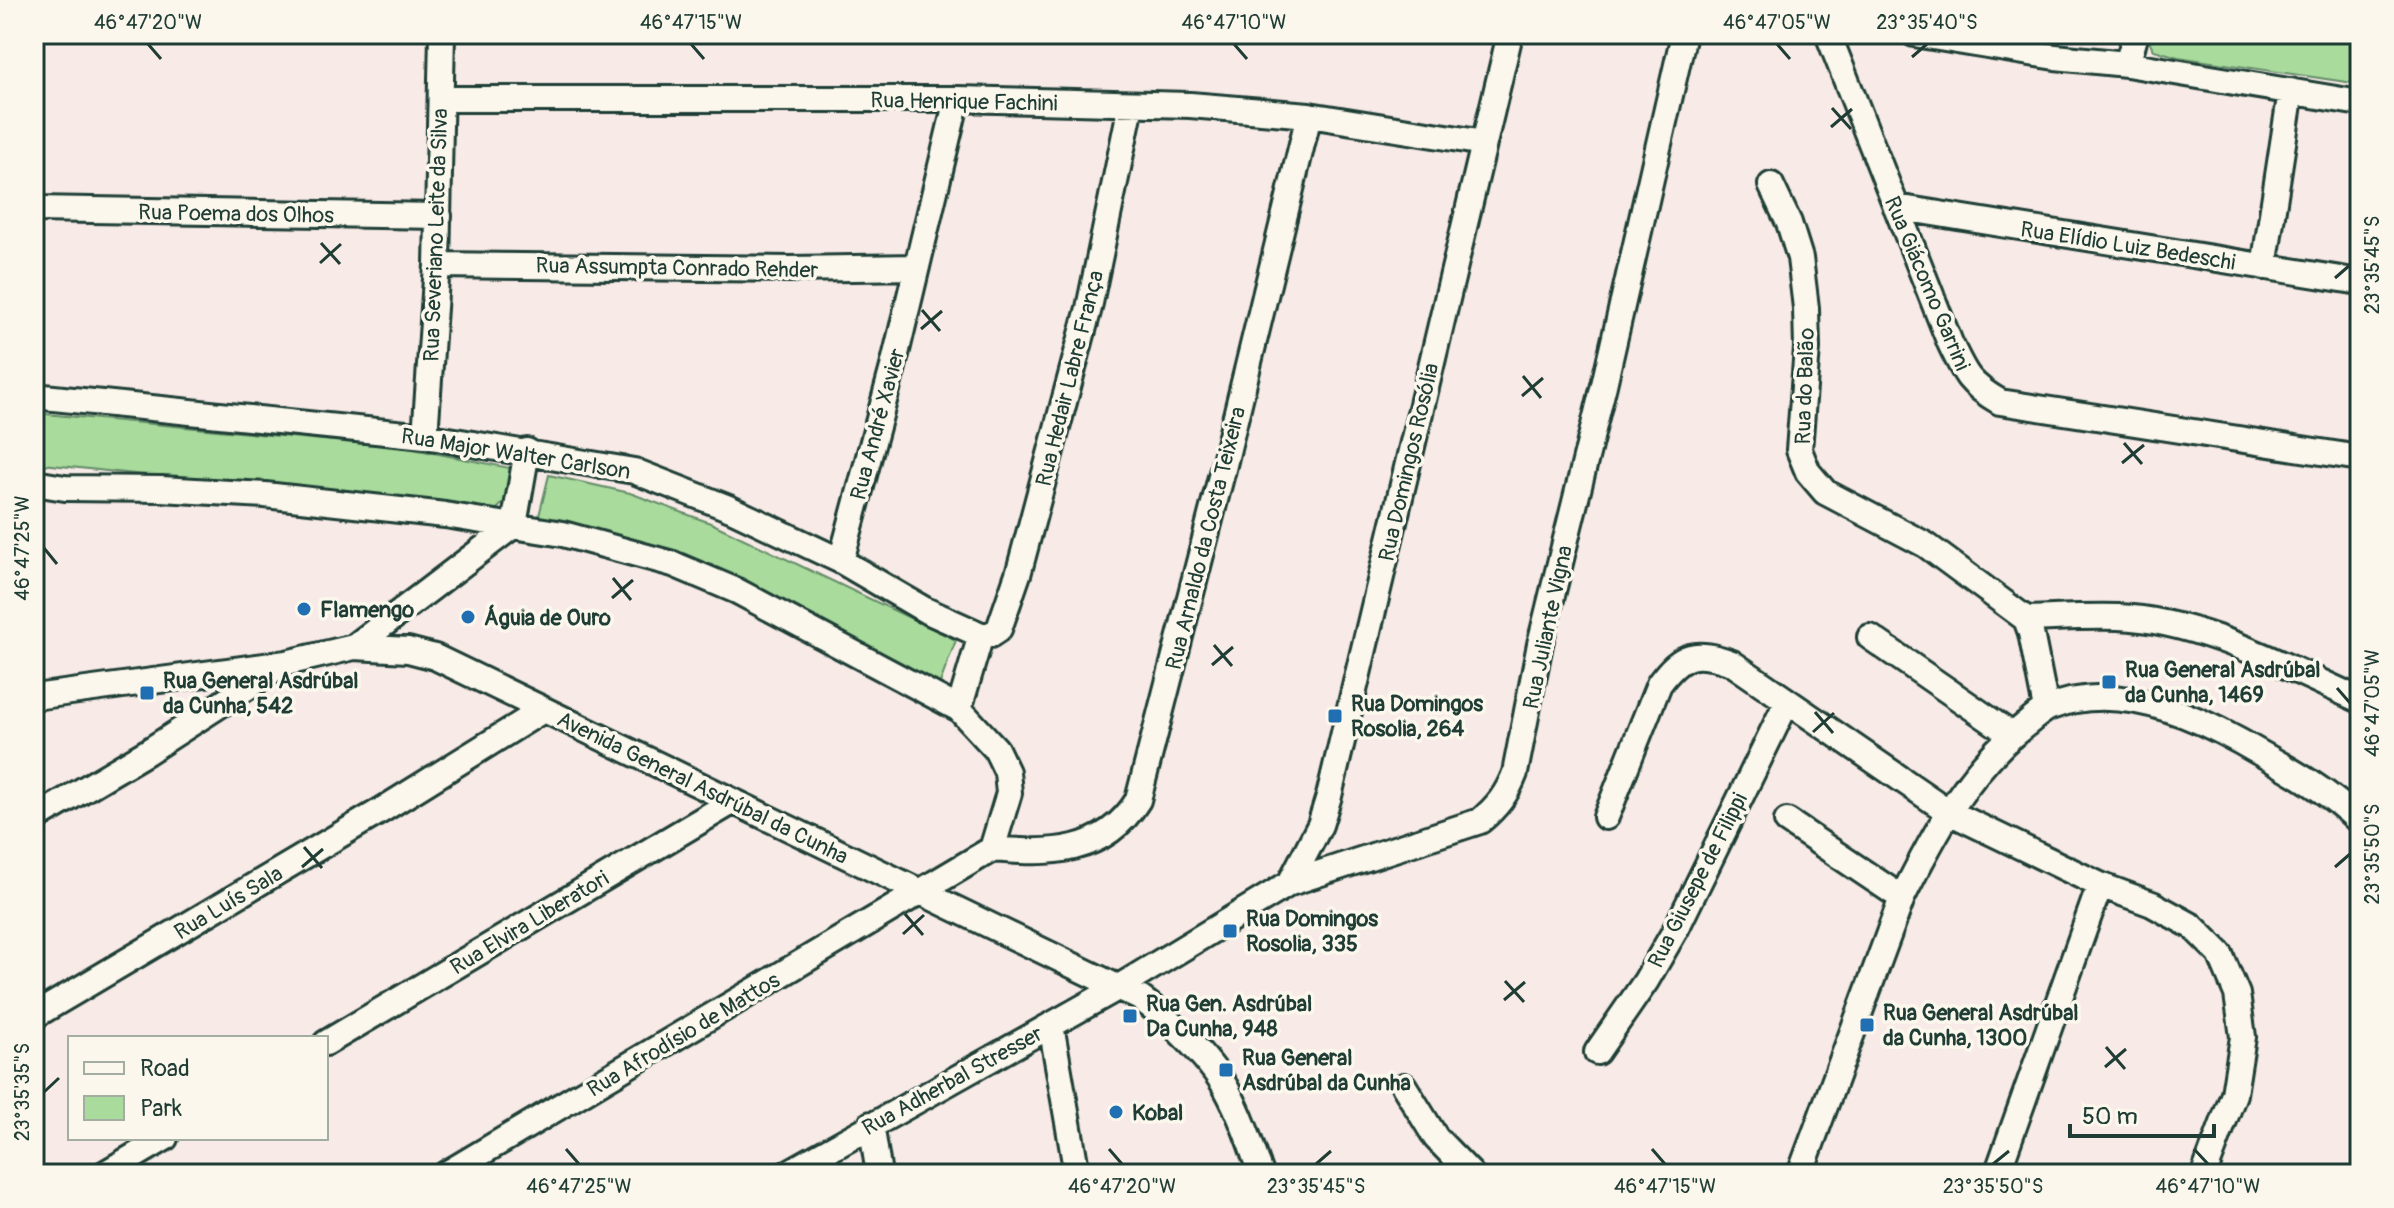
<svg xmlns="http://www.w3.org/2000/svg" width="2394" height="1208" viewBox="0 0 2394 1208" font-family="Pangolin,sans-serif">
<rect width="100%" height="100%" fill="#f8eae7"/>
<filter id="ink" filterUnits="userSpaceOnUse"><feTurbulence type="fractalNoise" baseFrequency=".0125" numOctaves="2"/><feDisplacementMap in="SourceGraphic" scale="16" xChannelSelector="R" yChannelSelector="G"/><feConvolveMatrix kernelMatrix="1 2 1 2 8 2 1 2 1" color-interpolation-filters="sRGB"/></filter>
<g filter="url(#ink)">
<path fill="#a8db9c" stroke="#648c68" stroke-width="2" d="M2148 34H2360V84L2178 57 2154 50 2147 38Z
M34 413 408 448 510 468 515 491 493 513 34 463Z
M549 475 630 493 713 524 956 640 937 691 664 549 537 524Z"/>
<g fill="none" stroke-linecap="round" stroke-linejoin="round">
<defs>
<path id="minor" d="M1828 34 1950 343C1965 375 1969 384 2000 402L2360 458
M1914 34 2055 57 2127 64 2360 103
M2127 64 2136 34
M441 99H957L1190 105 1309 115 1484 143
M1771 185 1789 223 1800 258 1806 308 1807 348 1799 450 1808 472 1825 492 1926 545 2026 619
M1896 207 2360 282
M34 209 439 216
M437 265 790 269 917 267
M2264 267 2291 91
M34 396 425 436 634 471 731 509 841 561 925 610 981 635H990L999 629 1019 571 1089 308 1131 105
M425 436 437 265 442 34
M34 483 65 488 161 489 265 495 445 515 563 534 673 564 737 591 959 709 996 749 1007 772 1009 793 992 849 446 1174
M841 561 893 367 957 99
M2026 619C2056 618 2087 616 2118 617 2200 620 2286 667 2360 700
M2026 619 2031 633 2046 709
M1870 637 2012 735
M354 647 514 525 527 451
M34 697 286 663 354 647 408 650 435 657 1140 998C1168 1018 1209 1058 1226 1088 1241 1115 1251 1145 1261 1174
M959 709 981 635
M1606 817 1659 684C1682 653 1695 650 1732 663L1949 812 2100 885 2152 904 2192 926 2220 954 2237 994 2243 1037 2234 1094 2204 1174
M34 819 147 752 280 666
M1787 821 1902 898
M992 849C1049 854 1104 855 1138 800L1223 469 1309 115
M1290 883 1320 825 1329 796 1510 34
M34 1016 382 810 543 710
M1051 1025 1077 1174
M326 1043 732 802
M1597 1052 1646 981 1676 929 1787 702
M1404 1086 1436 1138 1471 1174
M871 1124 879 1174
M104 1174 165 1138
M786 1174 1119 987 1290 883 1480 821C1497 807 1507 794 1515 773L1540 644 1604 385 1684 34
M1800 1174 1902 898C1933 836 1968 769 2024 726 2032 720 2040 712 2048 708 2111 682 2184 710 2239 741 2281 765 2326 788 2360 822
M1997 1174 2100 885"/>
</defs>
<use href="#minor" stroke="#1f3d34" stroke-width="30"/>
<use href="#minor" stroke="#fbf7ec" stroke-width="24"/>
</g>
</g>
<path fill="none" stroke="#1f3d34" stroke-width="3" d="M148 44 161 59M691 44 704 59M1234 44 1247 59M1777 44 1790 59M1912 57 1927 44M1832 108 1851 129M1831 127 1852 109M321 243 340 264M320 263 341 244M2335 278 2350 265M922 310 940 331M921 329 942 311M1523 376 1541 398M1522 396 1543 378M2124 443 2142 464M2122 463 2144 445M44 548 57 564M613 578 631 600M612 598 633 580M1214 645 1232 666M1212 665 1233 647M2337 688 2350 703M1815 712 1833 733M1813 732 1834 713M304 847 322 868M302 867 323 849M2335 867 2350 854M905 914 923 935M903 934 924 915M1505 981 1524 1002M1504 1000 1525 982M2106 1047 2125 1069M2105 1067 2126 1049M44 1092 59 1078M566 1149 579 1164M1109 1149 1122 1164M1652 1149 1665 1164M2194 1149 2208 1164M1316 1164 1331 1151M1993 1164 2009 1151"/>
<g fill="#1f6fb2" stroke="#fbf7ec" stroke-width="3">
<circle cx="304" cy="609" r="8"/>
<circle cx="468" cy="617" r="8"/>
<rect x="2101" y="674" width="16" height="16" rx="4"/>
<rect x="139" y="685" width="16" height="16" rx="4"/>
<rect x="1327" y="708" width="16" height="16" rx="4"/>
<rect x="1222" y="923" width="16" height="16" rx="4"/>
<rect x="1122" y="1008" width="16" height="16" rx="4"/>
<rect x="1859" y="1017" width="16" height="16" rx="4"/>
<rect x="1218" y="1062" width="16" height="16" rx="4"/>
<circle cx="1116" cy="1112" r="8"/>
</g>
<g text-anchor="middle" stroke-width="7" stroke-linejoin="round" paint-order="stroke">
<g font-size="22" fill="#1f3d34" stroke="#fbf7ec">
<text transform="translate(964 101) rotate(1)" y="8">Rua Henrique Fachini</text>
<text transform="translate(236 213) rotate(1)" y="8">Rua Poema dos Olhos</text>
<text transform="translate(435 235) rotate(-88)" y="8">Rua Severiano Leite da Silva</text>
<text transform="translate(2128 245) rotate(9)" y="8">Rua Elídio Luiz Bedeschi</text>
<text transform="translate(677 267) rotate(1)" y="8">Rua Assumpta Conrado Rehder</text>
<text transform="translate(1928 283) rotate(67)" y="8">Rua Giácomo Garrini</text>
<text transform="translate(1069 378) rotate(-76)" y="8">Rua Hedair Labre França</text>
<text transform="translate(1804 386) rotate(-88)" y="8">Rua do Balão</text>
<text transform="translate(877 424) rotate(-75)" y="8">Rua André Xavier</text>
<text transform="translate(516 453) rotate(9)" y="8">Rua Major Walter Carlson</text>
<text transform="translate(1408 462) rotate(-77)" y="8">Rua Domingos Rosólia</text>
<text transform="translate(1205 538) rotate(-76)" y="8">Rua Arnaldo da Costa Teixeira</text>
<text transform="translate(1547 627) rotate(-78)" y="8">Rua Juliante Vigna</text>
<text transform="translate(703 787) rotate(26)" y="8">Avenida General Asdrúbal da Cunha</text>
<text transform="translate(1697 880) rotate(-63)" y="8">Rua Giusepe de Filippi</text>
<text transform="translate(228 902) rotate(-31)" y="8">Rua Luís Sala</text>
<text transform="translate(529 922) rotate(-31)" y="8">Rua Elvira Liberatori</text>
<text transform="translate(683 1034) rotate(-31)" y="8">Rua Afrodísio de Mattos</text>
<text transform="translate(952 1080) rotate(-29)" y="8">Rua Adherbal Stresser</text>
</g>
<g font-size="22" font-weight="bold" fill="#1f3d34" stroke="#fbf7ec" text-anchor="start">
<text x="320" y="617">Flamengo</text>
<text x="484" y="625">Águia de Ouro</text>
<text x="2125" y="677">Rua General Asdrúbal<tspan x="2125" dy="25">da Cunha, 1469</tspan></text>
<text x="163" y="688">Rua General Asdrúbal<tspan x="163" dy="25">da Cunha, 542</tspan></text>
<text x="1351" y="711">Rua Domingos<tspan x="1351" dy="25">Rosolia, 264</tspan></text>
<text x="1246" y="926">Rua Domingos<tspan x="1246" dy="25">Rosolia, 335</tspan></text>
<text x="1146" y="1011">Rua Gen. Asdrúbal<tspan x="1146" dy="25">Da Cunha, 948</tspan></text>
<text x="1883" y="1020">Rua General Asdrúbal<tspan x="1883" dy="25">da Cunha, 1300</tspan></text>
<text x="1242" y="1065">Rua General<tspan x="1242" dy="25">Asdrúbal da Cunha</tspan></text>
<text x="1132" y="1120">Kobal</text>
</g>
</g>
<rect width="2394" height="1208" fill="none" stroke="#fbf7ec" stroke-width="88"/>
<rect x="68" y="1036" width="260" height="104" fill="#fbf7ec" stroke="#a3ada2" stroke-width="2"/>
<rect x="84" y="1062" width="40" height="12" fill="#fbf7ec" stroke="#a3ada2" stroke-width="2"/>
<text x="140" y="1076" font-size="24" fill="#1f3d34">Road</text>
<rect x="84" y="1096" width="40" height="24" fill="#a8db9c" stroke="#a3ada2" stroke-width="2"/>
<text x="140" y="1116" font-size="24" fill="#1f3d34">Park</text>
<path d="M2070 1124v12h144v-12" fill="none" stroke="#1f3d34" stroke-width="4"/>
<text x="2082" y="1124" font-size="24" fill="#1f3d34" stroke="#fbf7ec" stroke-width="6" paint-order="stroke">50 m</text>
<rect x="44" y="44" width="2306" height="1120" fill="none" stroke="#1f3d34" stroke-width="3"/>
<g font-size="20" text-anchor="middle" fill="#1f3d34">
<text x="148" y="29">46°47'20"W</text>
<text x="691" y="29">46°47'15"W</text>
<text x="1234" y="29">46°47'10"W</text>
<text x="1777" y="29">46°47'05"W</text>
<text x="1927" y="29">23°35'40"S</text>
<text transform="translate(2372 265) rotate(-90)" y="7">23°35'45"S</text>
<text transform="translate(22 548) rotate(-90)" y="7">46°47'25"W</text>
<text transform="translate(2372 703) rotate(-90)" y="7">46°47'05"W</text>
<text transform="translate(2372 854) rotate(-90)" y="7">23°35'50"S</text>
<text transform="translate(22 1092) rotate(-90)" y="7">23°35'35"S</text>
<text x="579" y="1193">46°47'25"W</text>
<text x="1122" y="1193">46°47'20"W</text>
<text x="1316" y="1193">23°35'45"S</text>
<text x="1665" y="1193">46°47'15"W</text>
<text x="1993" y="1193">23°35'50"S</text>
<text x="2208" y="1193">46°47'10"W</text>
</g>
</svg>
